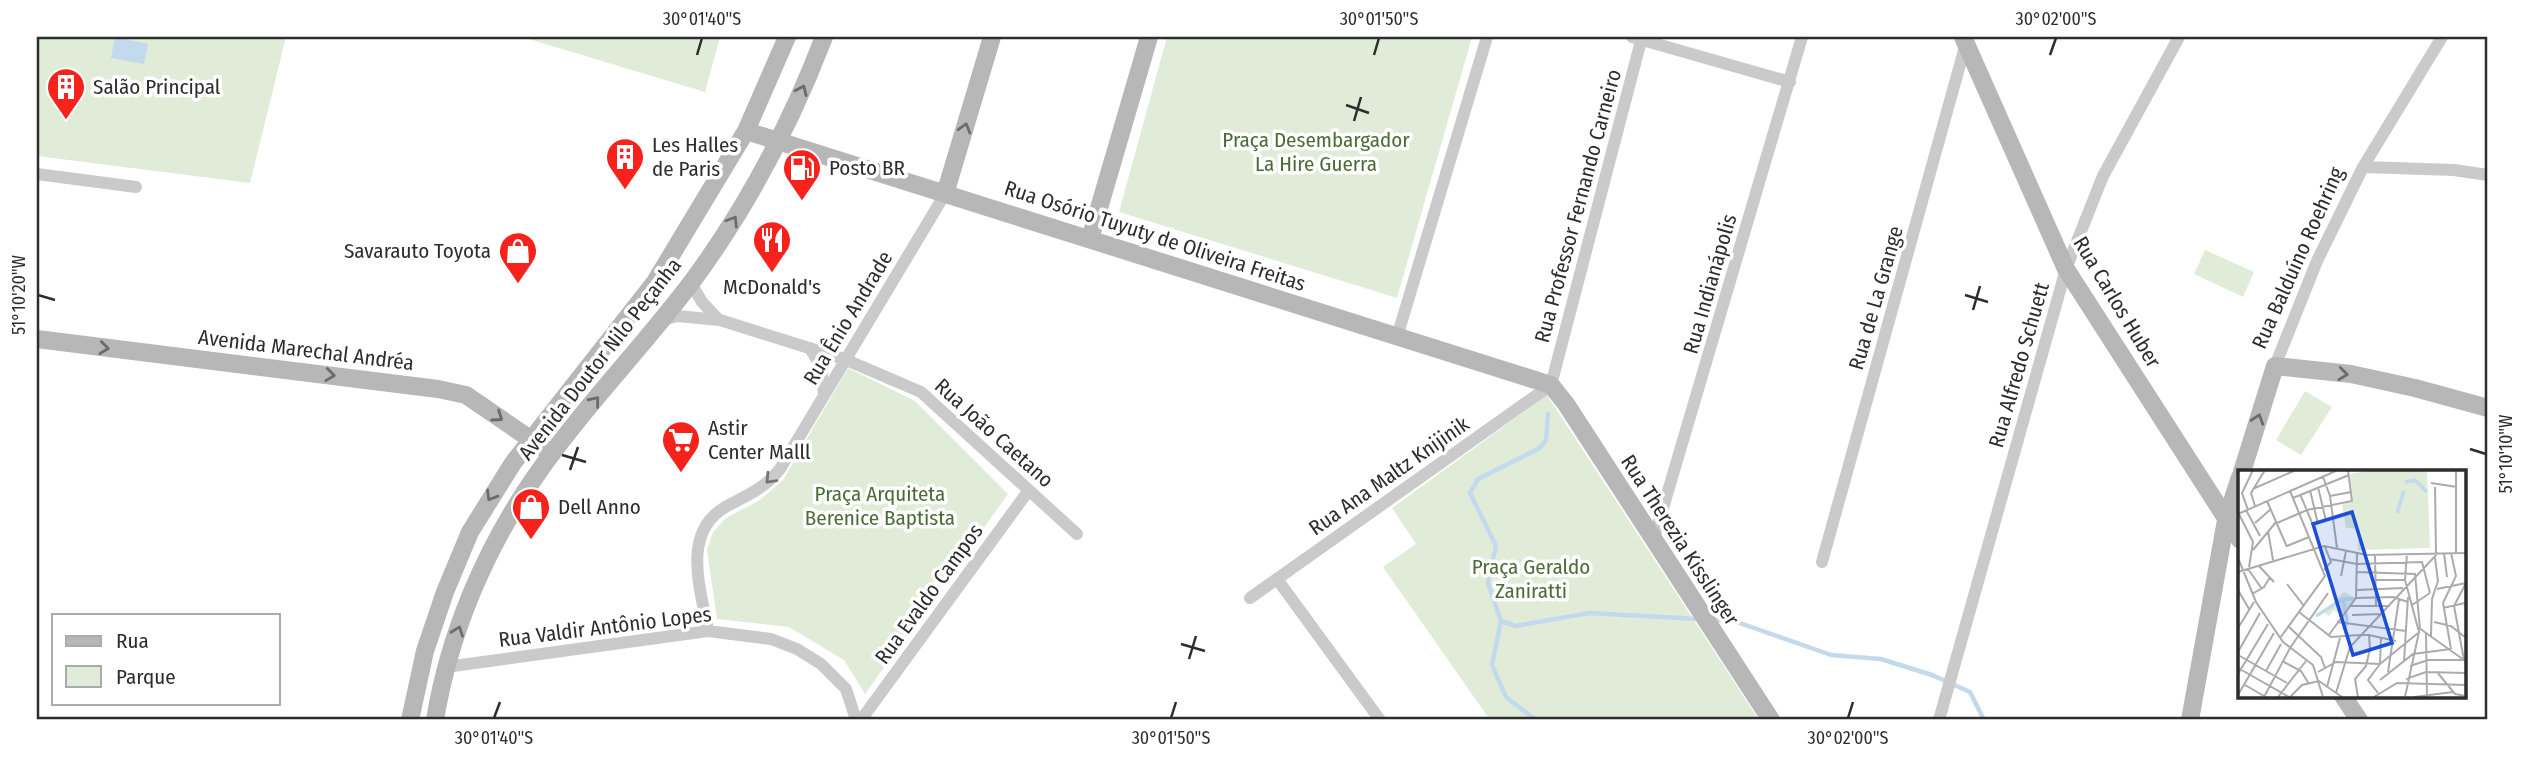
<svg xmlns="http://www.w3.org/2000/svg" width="2525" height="757" viewBox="0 0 2525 757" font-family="'Fira Sans Condensed',sans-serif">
<rect width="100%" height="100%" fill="#fff"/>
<path fill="#e1ecd8" d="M37 37H286L250 183 37 156Z
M522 37H720L705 92Z
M1167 37H1472L1397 298 1119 212Z
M2205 250 2254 272 2243 297 2194 274Z
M848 368 915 401 1008 494 865 694 844 660 789 627 717 619 707 550 713 532 726 518 760 500 783 480Z
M2305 391 2332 407 2301 455 2276 440Z
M1547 395 1759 720H1490L1383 567 1416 544 1392 508Z"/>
<path fill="#c2d9ee" d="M115 37 148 44 144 64 111 58Z"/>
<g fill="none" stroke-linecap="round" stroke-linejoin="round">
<path stroke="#c2d9ee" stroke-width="4.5" d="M1548 414 1546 440 1540 448 1478 479 1470 493 1496 546 1488 583 1501 621 1516 626 1589 613 1698 619
M1714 620 1734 621 1831 655 1881 659 1932 675 1970 692 1984 720
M1501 621 1492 665 1506 697 1536 720"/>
<path stroke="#cacaca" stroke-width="12" d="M1632 37 1790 82
M2363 167 2454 170 2488 175
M37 174 136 187
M691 283 702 302 719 320
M663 320 677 316 720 320 844 359 921 392 1077 534
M1397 337 1487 37
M810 348 821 367 824 394
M2275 366 2317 261 2363 167 2442 37
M1653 542 1802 37
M1822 562 1966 43
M1277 579 1380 720
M1250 598 1551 385 1642 37
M708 631C701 589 680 532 727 506 748 495 765 488 780 469L945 194
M446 667 708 631 771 639 797 649 821 664 846 689 856 720
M861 720 1029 490
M1939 720 2066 269 2103 176 2179 37"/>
<path stroke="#b7b7b7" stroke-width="18" d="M1963 37 2066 269 2240 540
M746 131 1551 385 1566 404 1771 720
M945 194 992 37
M1090 239 1149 37
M37 339 438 389 466 395 552 454
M2242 472 2275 366 2351 374 2415 388 2488 408
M2343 696 2359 720
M410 720 425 651 445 592 470 532 513 463 655 282 746 131 787 37
M435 720C449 634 485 549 535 477 582 409 641 349 691 283 746 209 791 123 824 37
M2190 720 2226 520 2240 477"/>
</g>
<defs><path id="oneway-chevron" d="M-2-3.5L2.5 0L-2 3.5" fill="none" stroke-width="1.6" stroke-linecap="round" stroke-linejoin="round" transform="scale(1.75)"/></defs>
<g stroke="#6b6b6b">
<use href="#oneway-chevron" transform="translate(802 90) rotate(-66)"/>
<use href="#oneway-chevron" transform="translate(965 128) rotate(-74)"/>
<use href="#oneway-chevron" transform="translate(733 221) rotate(-58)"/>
<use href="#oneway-chevron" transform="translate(104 348) rotate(7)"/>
<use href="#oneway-chevron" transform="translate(2343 374) rotate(7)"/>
<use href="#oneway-chevron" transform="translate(330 375) rotate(7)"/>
<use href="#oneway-chevron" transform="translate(595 401) rotate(-51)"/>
<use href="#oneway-chevron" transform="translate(498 417) rotate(35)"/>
<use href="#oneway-chevron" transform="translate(2258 419) rotate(-72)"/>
<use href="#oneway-chevron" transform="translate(491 496) rotate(121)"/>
<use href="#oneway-chevron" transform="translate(458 631) rotate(-70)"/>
</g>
<use stroke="#747474" href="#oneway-chevron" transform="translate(770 479) rotate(134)"/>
<path fill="none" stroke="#2d2d2d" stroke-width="2.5" d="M697 55 702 38M1374 55 1379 38M2050 55 2056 38M1346 105 1369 113M1354 121 1361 97M38 295 55 300M1965 295 1988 302M1973 310 1980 286M2470 449 2486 454M562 455 586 462M570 470 578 447M1181 644 1205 651M1189 659 1196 636M494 718 500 702M1171 718 1176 702M1848 718 1853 702"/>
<defs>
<symbol id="building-pin" viewBox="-11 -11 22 30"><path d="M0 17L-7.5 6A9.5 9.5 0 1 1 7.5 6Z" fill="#f7221c" stroke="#fff"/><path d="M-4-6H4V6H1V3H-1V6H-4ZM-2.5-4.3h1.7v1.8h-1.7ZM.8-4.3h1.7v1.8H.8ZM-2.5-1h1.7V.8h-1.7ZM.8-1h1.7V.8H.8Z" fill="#fff"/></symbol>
<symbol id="fuel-pin" viewBox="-11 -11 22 30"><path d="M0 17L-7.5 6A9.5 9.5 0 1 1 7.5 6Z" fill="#f7221c" stroke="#fff"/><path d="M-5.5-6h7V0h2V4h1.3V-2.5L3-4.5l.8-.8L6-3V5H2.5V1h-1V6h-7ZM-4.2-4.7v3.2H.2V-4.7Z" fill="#fff"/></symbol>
<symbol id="restaurant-pin" viewBox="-11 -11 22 30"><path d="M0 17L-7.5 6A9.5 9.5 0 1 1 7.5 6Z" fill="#f7221c" stroke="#fff"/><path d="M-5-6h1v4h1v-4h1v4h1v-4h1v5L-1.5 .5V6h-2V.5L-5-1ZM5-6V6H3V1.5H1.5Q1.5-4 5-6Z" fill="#fff"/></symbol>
<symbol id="shop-pin" viewBox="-11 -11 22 30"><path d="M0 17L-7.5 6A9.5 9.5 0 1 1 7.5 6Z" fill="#f7221c" stroke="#fff"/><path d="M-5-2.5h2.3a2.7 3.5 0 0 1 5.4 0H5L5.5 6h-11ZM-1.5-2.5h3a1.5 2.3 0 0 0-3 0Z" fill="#fff"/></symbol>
<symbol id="supermarket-pin" viewBox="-11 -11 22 30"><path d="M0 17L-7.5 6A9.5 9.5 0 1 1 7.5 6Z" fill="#f7221c" stroke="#fff"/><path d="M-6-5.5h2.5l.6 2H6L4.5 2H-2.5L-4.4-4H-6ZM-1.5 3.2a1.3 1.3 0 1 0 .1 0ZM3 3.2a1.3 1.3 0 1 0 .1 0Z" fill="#fff"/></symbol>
</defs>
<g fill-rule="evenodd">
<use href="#building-pin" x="44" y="65" width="44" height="60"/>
<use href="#building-pin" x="603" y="135" width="44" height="60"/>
<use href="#fuel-pin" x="780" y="146" width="44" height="60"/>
<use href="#restaurant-pin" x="750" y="218" width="44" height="60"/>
<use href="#shop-pin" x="496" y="229" width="44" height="60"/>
<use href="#supermarket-pin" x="659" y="418" width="44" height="60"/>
<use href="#shop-pin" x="509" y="485" width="44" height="60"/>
</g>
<g text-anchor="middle" stroke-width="7" stroke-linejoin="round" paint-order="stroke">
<g font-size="21" fill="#2d2d2d" stroke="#fff" text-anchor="start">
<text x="93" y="94">Salão Principal</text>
<text x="652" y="152">Les Halles<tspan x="652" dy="24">de Paris</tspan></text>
<text x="829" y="175">Posto BR</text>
<text x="491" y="258" text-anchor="end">Savarauto Toyota</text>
<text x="772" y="294" text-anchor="middle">McDonald's</text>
<text x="708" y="435">Astir<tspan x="708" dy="24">Center Malll</tspan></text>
<text x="558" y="514">Dell Anno</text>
</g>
<g font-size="21" fill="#4a6c36" stroke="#fff">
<text x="1316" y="147">Praça Desembargador<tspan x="1316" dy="24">La Hire Guerra</tspan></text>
<text x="880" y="501">Praça Arquiteta<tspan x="880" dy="24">Berenice Baptista</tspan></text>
<text x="1531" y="574">Praça Geraldo<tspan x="1531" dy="24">Zaniratti</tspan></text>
</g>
<g font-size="21" fill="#2d2d2d" stroke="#fff">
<text transform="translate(1578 206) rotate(-75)" y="7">Rua Professor Fernando Carneiro</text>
<text transform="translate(1155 236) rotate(18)" y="7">Rua Osório Tuyuty de Oliveira Freitas</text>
<text transform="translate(2298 258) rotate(-66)" y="7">Rua Balduíno Roehring</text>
<text transform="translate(1710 284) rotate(-74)" y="7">Rua Indianápolis</text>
<text transform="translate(1876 298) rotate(-74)" y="7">Rua de La Grange</text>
<text transform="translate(2117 302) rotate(59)" y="7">Rua Carlos Huber</text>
<text transform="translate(848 318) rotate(-59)" y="7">Rua Ênio Andrade</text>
<text transform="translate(306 350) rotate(7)" y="7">Avenida Marechal Andréa</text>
<text transform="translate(600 359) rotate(-52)" y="7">Avenida Doutor Nilo Peçanha</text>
<text transform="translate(2019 365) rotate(-74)" y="7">Rua Alfredo Schuett</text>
<text transform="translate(994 433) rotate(42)" y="7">Rua João Caetano</text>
<text transform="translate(1389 476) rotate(-35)" y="7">Rua Ana Maltz Knijinik</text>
<text transform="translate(1680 540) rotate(57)" y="7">Rua Therezia Kisslinger</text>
<text transform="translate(929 594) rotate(-54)" y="7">Rua Evaldo Campos</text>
<text transform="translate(605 627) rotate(-7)" y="7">Rua Valdir Antônio Lopes</text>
</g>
</g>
<g transform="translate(2238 470)">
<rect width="228" height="228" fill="#fff"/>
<path d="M135 0H189L192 78 120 80V59L108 58 104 34 115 32 112 4ZM106 122 118 128 104 145 96 140 91 146 85 142Z" fill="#e1ecd8"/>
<path fill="none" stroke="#c2d9ee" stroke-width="3.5" d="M167 12 177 10 189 22M159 43 166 21M78 146 105 129M106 160 109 150 105 129H117"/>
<path fill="none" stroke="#ababab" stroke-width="2" d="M85 7 92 26 99 78M193 13 219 17M80 17 88 51M197 17 198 83M17 18 58 0M72 20 80 54M62 24 75 55M92 26 113 22M55 28 111 5M29 31 49 77M17 36 13 23 27 0M8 40 22 66M10 40 4 23 15 0M0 44 100 0M1 44 15 72 11 97M17 53 33 39M39 53 69 40 114 31 110 0M30 61 35 90M49 76 71 67M15 80 38 52M206 83 209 107M218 83V0M137 85 138 136M0 88 18 132 45 172 75 195 85 227M92 89 119 94 184 92 192 123M21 96 36 112M10 99 24 119M86 100 93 92 87 77M0 102 86 76 129 85 228 83M119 102 177 104 182 159M103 106 108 81M137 110H167M49 114 66 136M199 119 228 113M0 120 11 139M119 120 165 118M14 124 26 117 32 107M118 128 155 127 170 132M118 128 119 83M228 131V154M174 135 192 123M112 136H152M205 138 227 133M61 142 93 167 122 165M114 145 143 144M99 152 168 161M196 152 213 156 228 168M51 157 83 187 87 198M0 158 16 132M181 158 226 190M188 163 189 227M131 165 158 171M90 166 118 128M193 166 194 129 200 111 197 88M42 168 87 106 52 21M213 179 205 133 218 106 213 83M0 182 22 143M0 185 49 213M46 192 63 201 71 214M166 192 170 127M172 196 190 190H226L216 136 228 113M0 198 51 227M28 201 43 174M80 202 98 192 142 194 180 163M150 202 161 129M199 202 217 224 228 226M0 204 30 154M168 209 188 202 228 203M142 210 175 184 213 179M7 215 26 226M89 217 102 168M98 223 112 177 200 83M140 223 130 210 142 194 143 167M0 225 36 163M26 227 52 178 90 123M40 227 68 191M52 227 64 215 81 211 104 227M120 227 117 209 128 196 132 179 131 165H122M136 227 159 213 228 215M167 227 181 162 167 110 169 84M176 227 215 222"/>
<path fill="#1d4ed8" fill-opacity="0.15" stroke="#1d4ed8" stroke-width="3.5" d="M114 42 154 173 115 185 75 54Z"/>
<rect width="228" height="228" fill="none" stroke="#2d2d2d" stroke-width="3.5"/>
</g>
<rect width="2525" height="757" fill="none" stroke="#ffffff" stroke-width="77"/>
<rect x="52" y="614" width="228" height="91" fill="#ffffff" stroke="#ababab" stroke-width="2"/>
<rect x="66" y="636" width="35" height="10" fill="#b7b7b7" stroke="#ababab" stroke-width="2"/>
<text x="116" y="648" font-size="21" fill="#2d2d2d">Rua</text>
<rect x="66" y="666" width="35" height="21" fill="#e1ecd8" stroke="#ababab" stroke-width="2"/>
<text x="116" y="684" font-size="21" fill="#2d2d2d">Parque</text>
<rect x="38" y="38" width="2448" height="680" fill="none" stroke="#2d2d2d" stroke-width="2.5"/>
<g font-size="18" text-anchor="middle" fill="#2d2d2d">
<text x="702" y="25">30°01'40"S</text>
<text x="1379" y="25">30°01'50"S</text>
<text x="2056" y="25">30°02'00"S</text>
<text transform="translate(19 295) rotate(-90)" y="6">51°10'20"W</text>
<text transform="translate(2506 454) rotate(-90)" y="6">51°10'10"W</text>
<text x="494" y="744">30°01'40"S</text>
<text x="1171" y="744">30°01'50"S</text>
<text x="1848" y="744">30°02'00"S</text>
</g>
</svg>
